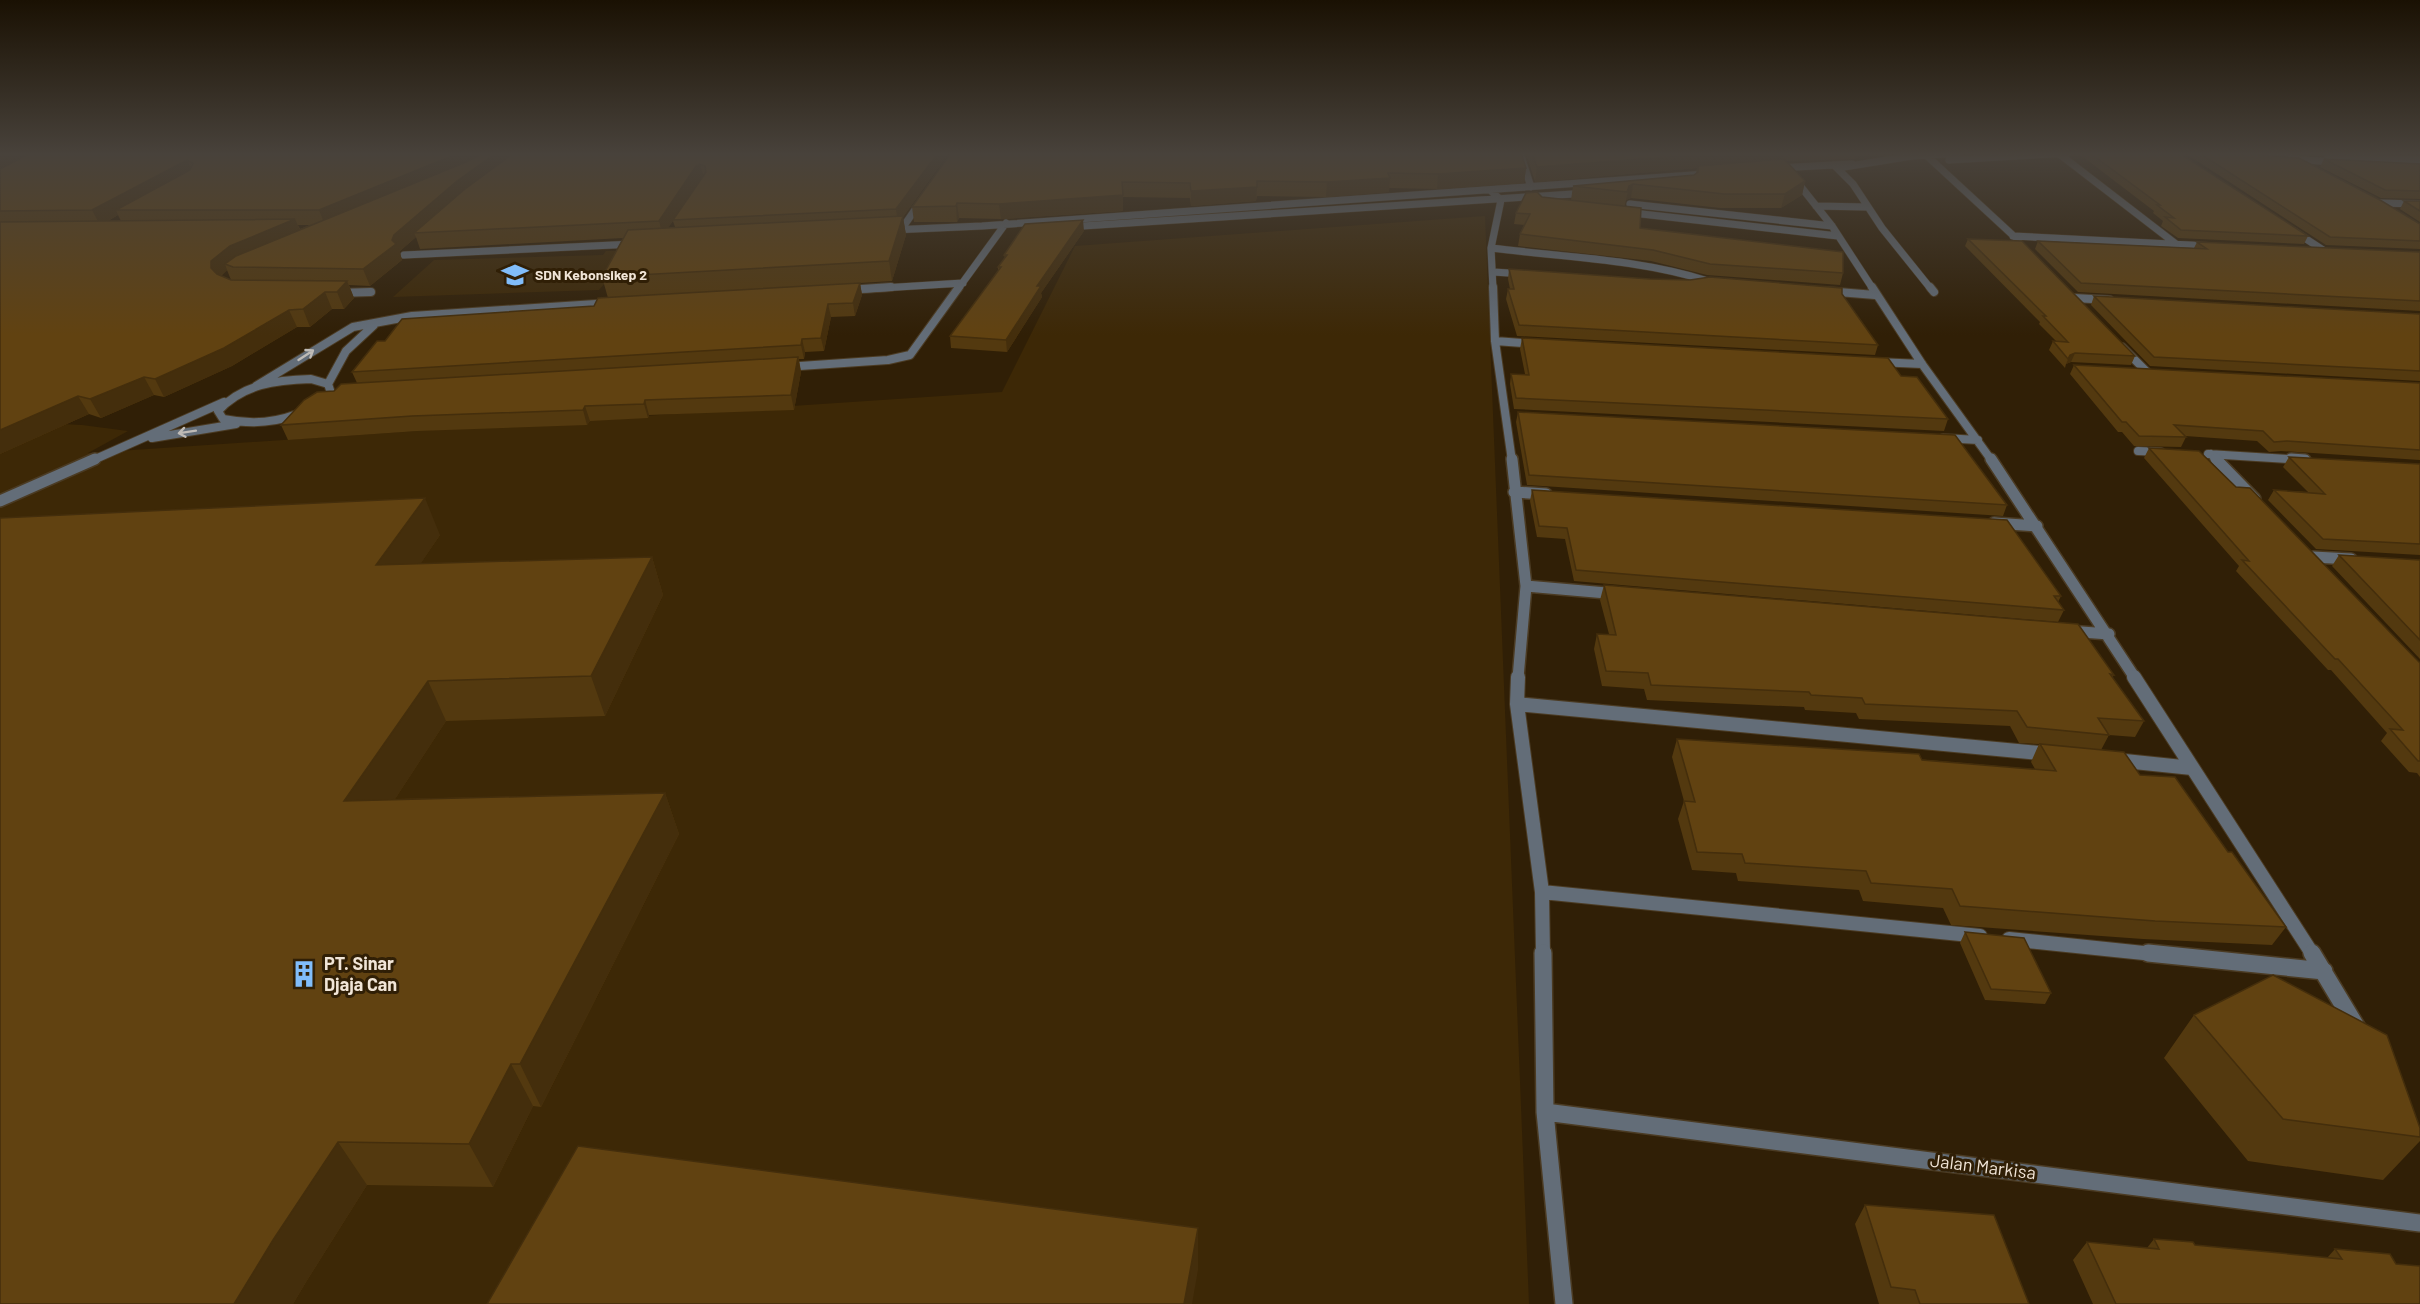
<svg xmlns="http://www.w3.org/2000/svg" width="2420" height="1304" viewBox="0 0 2420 1304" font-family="Barlow,sans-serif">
<rect width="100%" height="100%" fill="#301f06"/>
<path fill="#3d2806" d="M1485 216 1529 1304H0V421L82 425 128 431 88 453 1002 392 1075 246Z
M606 251H633L599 290 393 297 434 260 603 255Z"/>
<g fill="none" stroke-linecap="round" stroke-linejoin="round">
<defs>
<path id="street-far4" d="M1520 153 1531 187
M2058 153 2176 244
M2264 153 2296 155
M1926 155 2018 240
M2328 156 2420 160
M2286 159 2338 162
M1949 160 2068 153
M1835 166 1853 184 1882 228 1931 289
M1844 167 1912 156 1960 153
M1777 168 1852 164
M1794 178 1832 226 1873 289
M1491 191 1501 200 1491 248 1493 289
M2379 203 2420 204
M1630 204 1832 226
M1816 206 1866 207
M1624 212 1838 236
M1067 227 1588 193
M891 230 982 226 1706 174
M901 230 921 201
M2294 231 2326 252
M2013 236 2210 246
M1491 248C1563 257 1639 259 1708 281
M404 255 634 244
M1493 272 1525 274
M866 289 963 283
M958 289 1006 223"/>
<path id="street-far3" d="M1493 287 1495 341 1512 461
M1872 287 1922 364 1992 461
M1930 287 1934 292
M847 290 891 287
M1826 291 1875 295
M337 293 371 292
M2074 298 2110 300
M1495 341 1536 344
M2122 347 2148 373
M1877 362 1922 364
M785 367 888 360 910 355 959 287
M311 379 328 384 331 393C300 420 263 427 223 419L218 411C243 384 276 380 311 379Z
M328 384 346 351 374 325
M256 386 353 327 412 316 611 303
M152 438 236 424
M1943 438 1978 440
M2138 451 2161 452
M2208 454 2305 460
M2211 454 2217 461
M91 461 224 402"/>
<path id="street-far2" d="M1512 459 1526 586 1518 678
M1991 459 2135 678
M2216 459 2255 499
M2291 459 2305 460
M1514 492 1546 494
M0 501 95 459
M1994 523 2037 526
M2313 557 2351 559
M1526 586 1618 594
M2068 631 2109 634"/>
<path id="street-far1" d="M1518 677 1517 704 1542 892 1543 955
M2134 677 2313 955
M1517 704 2050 754
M2115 760 2192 768
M1542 892 1980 936
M2009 939 2163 955"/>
<path id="street" d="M1543 953 1545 1112 1564 1304
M2148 953 2324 971
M2312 953 2357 1028
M1545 1112 2420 1223"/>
</defs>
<use href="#street-far4" stroke="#4b3b23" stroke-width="8"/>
<use href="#street-far3" stroke="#4b3b23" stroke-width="10"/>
<use href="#street-far2" stroke="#4b3b23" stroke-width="14"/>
<use href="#street-far1" stroke="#4b3b23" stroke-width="16"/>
<use href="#street" stroke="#4b3b23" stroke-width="20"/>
<use href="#street-far4" stroke="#636d78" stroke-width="7"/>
<use href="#street-far3" stroke="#636d78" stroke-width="8"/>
<use href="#street-far2" stroke="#636d78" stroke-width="11"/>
<use href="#street-far1" stroke="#636d78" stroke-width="14"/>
<use href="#street" stroke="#636d78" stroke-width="17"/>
</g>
<path fill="#53390f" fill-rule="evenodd" d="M0 153H949L903 217 906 235 892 281 860 283 862 295 855 316 831 317 824 351 805 352 804 359H799L801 372 794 410 649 415 648 418 590 421 587 425 418 431 288 440 281 425 334 391 357 383 352 372 385 341 594 306 608 298 602 277 623 238 420 249 416 237 400 251V253L402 260 370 286 349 285 354 298 344 309H332L310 327H297L232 366 164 397 154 395 101 418 89 414 0 454ZM118 215 121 221H108ZM673 221 675 227 668 228 669 226ZM298 225H310L300 229ZM227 270 231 280 221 276Z
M951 153 1526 168 1524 183 1437 189 1389 188V192L1326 197 1257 196 1256 201 1191 206 1190 198 1123 197V211L1001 219 959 218 957 222H914L912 207Z
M1526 153H1866L1855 159 1786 161 1805 181 1802 195 1781 208H1720L1631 198 1626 200 1625 206 1640 228 1843 273 1840 285 1707 275 1651 261 1518 246 1520 234 1525 225 1514 224 1516 213 1542 197 1571 200 1573 186 1694 175 1696 173 1697 168 1535 182Z
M2078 153H2179L2308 236 2304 244 2178 238 2161 226 2163 221 2153 213 2154 211Z
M2185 153H2236L2420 224V249L2326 245Z
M2281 153H2323L2321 156Z
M2324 159 2420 164V199L2381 198 2320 167Z
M2404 201H2420V222L2400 209Z
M1084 231 1041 293 1042 297 1007 352 951 348 950 336 998 271V267L1005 258 1004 255Z
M1968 239 2135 356 2131 365 2071 362 2066 364 2065 368 2049 350 2053 341H2056L2039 324 2040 322 1965 246Z
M2038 241 2194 248 2197 242 2420 252V311L2078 292 2035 249Z
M1509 269 1842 294 1878 345 1875 355 1517 336 1506 299 1508 289H1510L1508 279Z
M2094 296 2420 314V381L2150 366 2091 305Z
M1522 338 1901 376 1948 419 1944 431 1514 409 1510 384 1511 374H1525L1520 349Z
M2074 365 2420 383V460L2281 451 2269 452 2257 441 2185 436 2186 437 2181 447 2134 446 2122 432H2118L2070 374Z
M1518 412 2007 505 2003 516 1527 485 1516 422Z
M2149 448 2236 487 2420 663V777L2417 773 2409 772 2381 741 2387 733 2331 670H2328L2236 571 2239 566 2144 458Z
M2289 457 2420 464V555L2316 549 2268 500 2274 490 2308 492 2283 467Z
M1532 490 2061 596 2058 602 2064 610 2058 622 1574 581 1565 539 1537 537 1530 501Z
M0 518 440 535 420 564 652 557 663 595 605 716 446 721 395 799 665 793 679 834 541 1107 533 1106 493 1187 367 1185 306 1282 293 1304H0Z
M2339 555 2420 560V659L2332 566Z
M1604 585 2114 675 2112 678 2144 721 2135 737 2109 735 2101 750 2140 775 2228 852 2286 927 2272 945 2143 939 1951 925 1943 908 1863 901 1859 890 1738 881 1736 873 1692 870 1678 819 1684 801 1672 757 1677 739 2035 769 2031 762 2039 744 2019 743 2010 726 1859 719 1856 713 1805 710 1804 707 1647 700 1644 689 1602 686 1594 649 1597 634H1609L1600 600Z
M1965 932 2051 993 2045 1004 1985 1000 1960 943Z
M2194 1015 2420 1128V1141L2383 1180 2248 1161 2164 1058Z
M1865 1205 2029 1304H1879L1855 1224Z
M2154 1239 2195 1245 2327 1258 2335 1249 2396 1264 2420 1304H2093L2073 1260 2087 1242 2147 1248Z"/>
<path fill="#442e0c" d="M8 153H40L0 176V157Z
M459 153H492L325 225 319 210Z
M496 153H520L414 233 416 237 400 251V253L402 260 370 286 363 269 392 240 394 235 457 181Z
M938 153H949L903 217 906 235 892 281 889 261 898 225 896 209Z
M1719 153H1784L1782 161 1698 166 1697 168 1535 182 1537 167Z
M1857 153H1866L1855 159Z
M187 160 194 174 116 210 118 215 100 225 92 210Z
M700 164 704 178 699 181 663 236 659 221 696 166Z
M1526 168 1524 183 1437 189 1438 174Z
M1390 178 1389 192 1326 197 1327 182Z
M1805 181 1802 195 1781 208 1785 194Z
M1633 184 1631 198 1626 200 1629 186Z
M1257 187 1256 201 1191 206V191Z
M1123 195V211L1001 219 999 204Z
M957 203 959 218 957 222 956 206Z
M295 219 302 235 225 264 227 270 219 277 211 268V261L230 246Z
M1083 220 1084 231 1041 293 1042 297 1007 352 1006 340 1037 286Z
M347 281 354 298 344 309 337 292Z
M860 283 862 295 855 316 853 303Z
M325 292 332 309 310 327 303 309Z
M828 304 831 317 824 351 821 338Z
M289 310 297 327 232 366 164 397 155 379Z
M802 339 805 352 804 359 801 345Z
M2075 353 2071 362 2066 364 2070 355Z
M798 357 801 372 794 410 791 395Z
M144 377 154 395 101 418 90 399Z
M78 396 89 414 0 454V430Z
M645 400 649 415 648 418 644 404Z
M585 406 590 421 587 425 583 410Z
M425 498 440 535 394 603 376 565Z
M652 557 663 595 605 716 591 676Z
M428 681 446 721 367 842 344 801Z
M665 793 679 834 541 1107 520 1064Z
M511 1064 533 1106 493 1187 469 1144Z
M338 1142 367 1185 306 1282 293 1304H234L273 1240Z
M1198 1228V1270L1192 1304H1184Z"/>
<path fill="#614211" stroke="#442e0c" stroke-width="1.5" d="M0 153H8L0 157Z
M30 153H459L319 210H116L190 170 193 163 187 160 92 210 0 211V169Z
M484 153H496L457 181 394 235 392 240 396 244 363 269 233 267 225 264 236 256 466 162Z
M514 153H938L896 209 673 220 706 172 705 166 700 164 696 166 659 221 414 233 465 189Z
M951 153H1521L1526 168 1438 174 1388 173 1390 178 1327 182 1257 181V187L1191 191 1190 183 1122 182 1123 195 999 204 957 203 956 206 912 207Z
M1532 153H1719L1537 167Z
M2090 153H2179L2308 236 2181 230 2165 217 2174 218 2157 205H2160Z
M2199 153H2236L2299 158 2380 200 2420 224V241L2330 237Z
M1784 159 1805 181 1785 194H1724L1633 184 1629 186 1627 192 1573 186 1694 175 1698 172V166Z
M2324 159 2420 164V191L2385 190Z
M1537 192 1542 197 1641 208 1640 228 1843 252V273L1710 264 1653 250 1520 234 1530 214 1516 213 1526 193Z
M2404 201H2420V211Z
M903 216 889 261 602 277 628 230Z
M295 219 230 246 211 261V268L217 274 231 280 347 281 337 292H325L303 309 289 310 224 348 155 379 144 377 90 399 78 396 0 430V222Z
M1083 220 1037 286H1041L1006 340 950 336 1001 267H998L1007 255H1004L1025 224Z
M1968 239 2022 241 2135 356 2075 353 2070 355 2068 359 2053 341 2068 342 2043 316H2046Z
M2038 241 2207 249 2197 242 2420 252V301L2081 283Z
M1509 269 1650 279 1690 280 1710 277 1842 288V294L1878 345 1519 325 1508 289H1514Z
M860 283 853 303 828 304 821 338 802 339 801 345 352 372 377 341H385L402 319 594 306 598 298Z
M2094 296 2420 314V371L2154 357Z
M1522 338 1888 358 1901 376 1917 377 1948 419 1516 398 1511 374 1529 375Z
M798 357 791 395 645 400 644 404 585 406 583 410 412 416 281 425 304 400 317 392 334 391 341 384Z
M2074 365 2420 383V450L2287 441 2274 442 2263 431 2174 425 2186 437 2139 436 2126 422H2122Z
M1518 412 1955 435 2007 505 1529 475Z
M2149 448 2199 451 2236 487 2250 488 2420 663V761H2418L2390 729 2403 730 2338 659H2335L2242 560 2249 561Z
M2289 457 2420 464V544L2323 539 2274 490 2325 494Z
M1532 490 2007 520 2061 596H2054L2064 610 1576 570 1567 528 1539 526Z
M425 498 376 565 652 557 591 676 428 681 344 801 665 793 520 1064H511L469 1144 338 1142 273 1240 234 1304H0V518Z
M2339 555 2420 560V640Z
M1604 585 2078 624 2114 675 2110 674 2144 721 2098 718 2109 735 2027 727 2017 711 1865 704 1862 698 1811 695 1809 692 1651 685 1648 673 1606 671 1597 634 1616 635Z
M1677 739 1919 754 1922 760 2056 771 2040 744 2124 752 2140 775 2175 777 2228 852H2232L2286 927 2155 921 1960 906 1952 889 1871 883 1866 871 1745 863 1742 854 1697 852 1684 801 1695 802Z
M1965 932 2024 938 2051 993 1991 989Z
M2273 975 2387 1035 2420 1128V1137L2283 1119 2194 1015Z
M578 1146 1198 1228 1184 1304H487Z
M1865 1205 1994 1215 2029 1304H1920L1915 1290 1891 1287Z
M2154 1239 2193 1242 2195 1245 2342 1259 2335 1249 2390 1254 2396 1264 2420 1266V1304H2116L2087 1242 2159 1249Z"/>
<defs><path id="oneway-shaft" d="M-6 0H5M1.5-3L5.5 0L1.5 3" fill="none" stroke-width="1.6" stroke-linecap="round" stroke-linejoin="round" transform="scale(1.5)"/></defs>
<g stroke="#bfbbb6">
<use href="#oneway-shaft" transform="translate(306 355) rotate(-33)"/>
<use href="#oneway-shaft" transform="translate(187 432) rotate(171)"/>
</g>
<linearGradient id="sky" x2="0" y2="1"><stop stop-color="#1a1103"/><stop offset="0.46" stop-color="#48423b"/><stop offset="1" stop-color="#48423b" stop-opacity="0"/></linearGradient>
<rect width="2420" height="335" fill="url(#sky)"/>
<defs>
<symbol id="school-bare" viewBox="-9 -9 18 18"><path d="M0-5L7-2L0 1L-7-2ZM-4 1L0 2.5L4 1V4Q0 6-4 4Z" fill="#81bdfa" stroke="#301f06" stroke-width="2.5" paint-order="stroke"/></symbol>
<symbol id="building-bare" viewBox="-9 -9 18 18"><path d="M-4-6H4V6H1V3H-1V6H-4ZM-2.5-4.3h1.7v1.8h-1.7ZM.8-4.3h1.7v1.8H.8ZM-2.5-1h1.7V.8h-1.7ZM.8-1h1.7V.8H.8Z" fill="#81bdfa" stroke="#301f06" stroke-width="2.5" paint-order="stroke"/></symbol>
</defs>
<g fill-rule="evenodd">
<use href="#school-bare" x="496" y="256" width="38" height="38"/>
<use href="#building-bare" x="285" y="955" width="38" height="38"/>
</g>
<g text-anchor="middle" stroke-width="6" stroke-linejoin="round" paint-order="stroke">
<g font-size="14" font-weight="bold" fill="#f1e5d7" stroke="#301f06" text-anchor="start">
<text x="535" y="280">SDN Kebonsikep 2</text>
</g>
<g font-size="18" font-weight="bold" fill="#f1e5d7" stroke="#301f06" text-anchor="start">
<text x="324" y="970">PT. Sinar<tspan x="324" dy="21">Djaja Can</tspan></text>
</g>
<g font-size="18" fill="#f1e5d7" stroke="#301f06">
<text transform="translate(1983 1167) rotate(7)" y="6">Jalan Markisa</text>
</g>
</g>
</svg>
